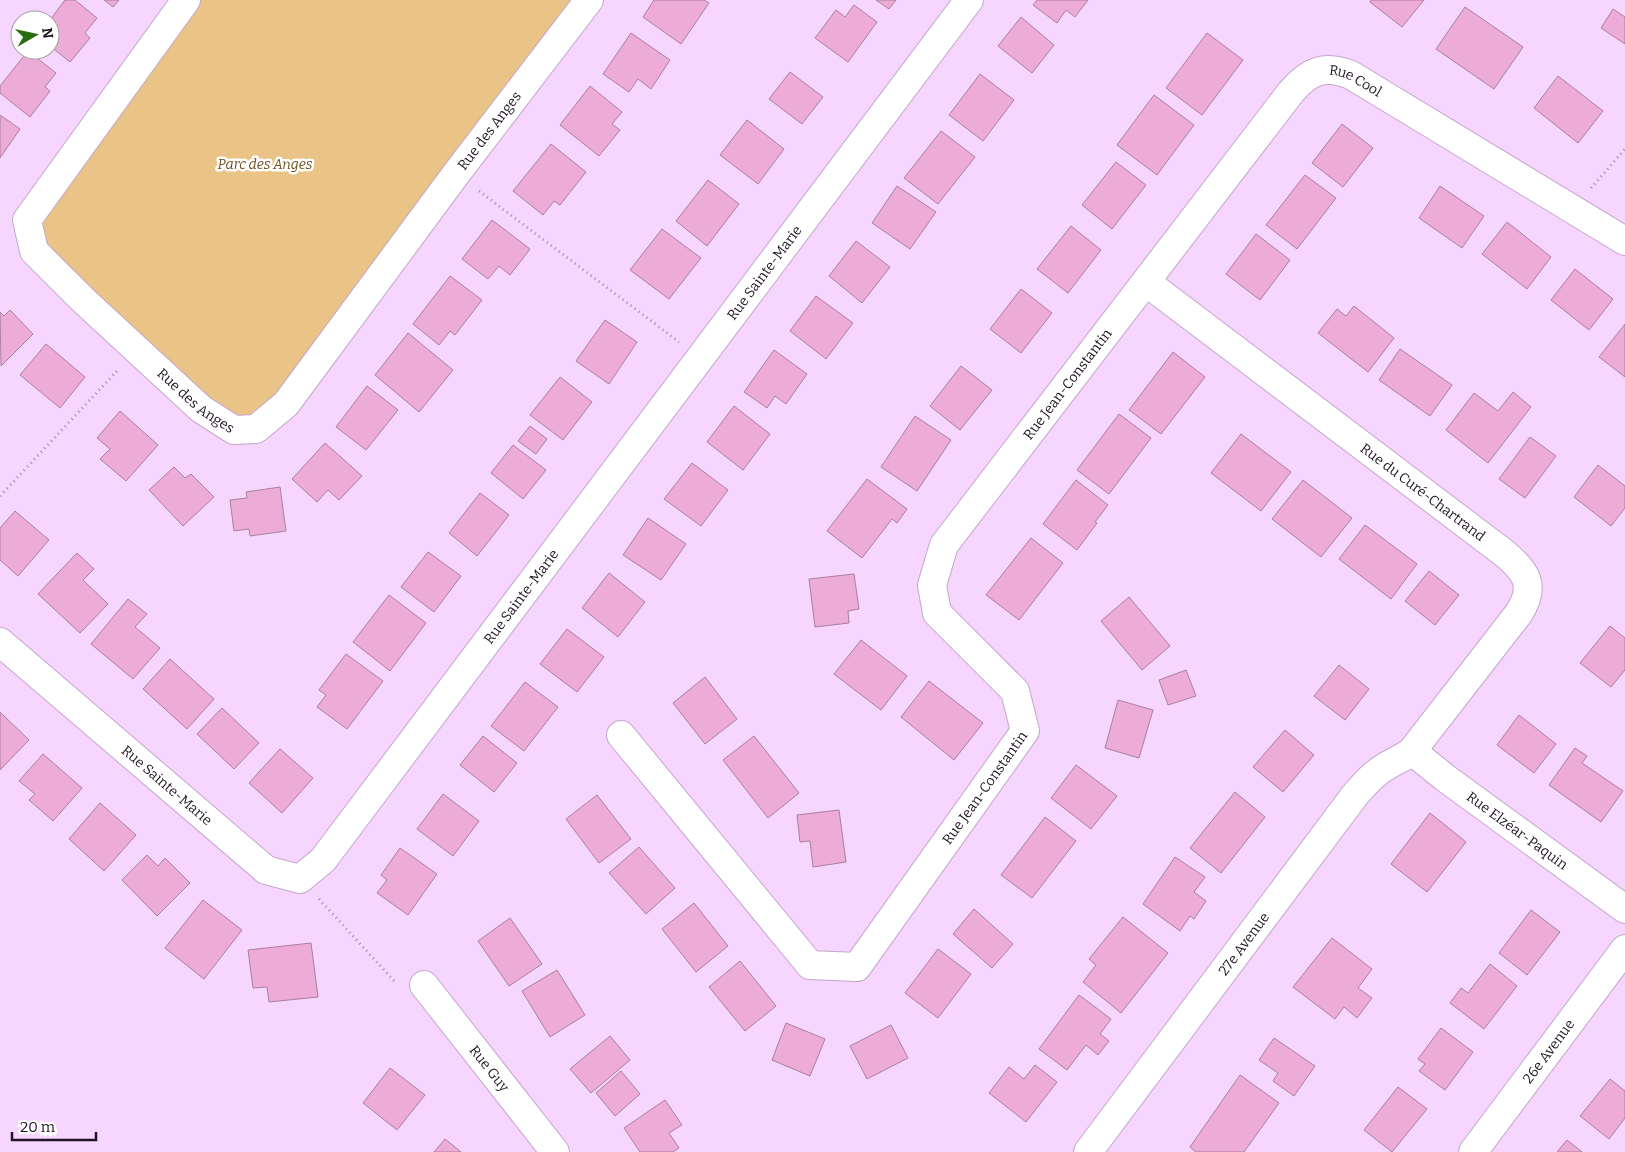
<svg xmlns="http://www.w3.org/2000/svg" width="1625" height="1152" viewBox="0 0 1625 1152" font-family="Bitter,serif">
<rect width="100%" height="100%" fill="#f6d6fe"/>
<path fill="#e9c486" d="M186 0H589L286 404 234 430 82 299 27 220Z"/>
<path fill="#edabd7" stroke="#a9809b" d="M65 0H75L97 18 85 33 90 38 70 62 50 46V20Z
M104 0H119L113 7Z
M654 0H704L709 3 681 44 643 17Z
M876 0H896L889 9Z
M1037 0H1088L1075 17 1066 10 1057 23 1033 5Z
M1371 0H1424L1402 27 1370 2Z
M854 5 877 22 848 62 815 38 836 10 845 17Z
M1465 7 1523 47 1494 89 1436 49Z
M1613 9 1625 17V44L1601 28Z
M1021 17 1054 45 1032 73 998 46Z
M631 33 670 60 651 89 638 79 629 92 603 74Z
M1207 33 1243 60 1202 115 1166 88Z
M28 51 56 73 45 87 50 91 30 117 0 93V86Z
M790 72 823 97 802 124 769 99Z
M980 74 1014 100 983 141 949 115Z
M1558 76 1603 111 1578 143 1534 108Z
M590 86 622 112 612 124 620 130 599 156 560 125Z
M1154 95 1194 125 1157 175 1117 145Z
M0 115 20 129 0 158Z
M747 120 784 149 758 184 720 155Z
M1342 124 1373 148 1343 187 1312 163Z
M941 131 975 157 938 204 904 178Z
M551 144 586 172 560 205 554 201 543 215 513 191Z
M1116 162 1146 185 1112 229 1082 205Z
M1305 175 1336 198 1297 249 1266 225Z
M708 180 739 204 707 246 676 221Z
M897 186 936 212 910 249 872 223Z
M1440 186 1484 216 1462 248 1419 218Z
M492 220 530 249 510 275 499 266 488 279 462 259Z
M1507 222 1551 257 1527 289 1482 254Z
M1071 226 1101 250 1068 293 1037 269Z
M662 229 701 258 669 299 630 270Z
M1256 234 1290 260 1260 300 1226 274Z
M856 241 890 267 862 303 829 276Z
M1575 269 1613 299 1589 330 1551 300Z
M450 276 482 300 455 335 450 331 439 345 413 324Z
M1021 289 1052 313 1021 353 990 329Z
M816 296 853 323 826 359 790 331Z
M1354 306 1394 338 1368 372 1318 333 1337 309 1346 316Z
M10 310 33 334 1 366 0 312 4 316Z
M605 320 637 342 609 384 576 361Z
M1625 324V377L1599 357Z
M408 333 453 370 419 412 375 375Z
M46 344 85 377 60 408 20 375Z
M1400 349 1452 385 1430 416 1379 380Z
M774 350 807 374 786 404 775 396 767 408 744 392Z
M1173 352 1205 377 1161 434 1129 410Z
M961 366 992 390 960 430 930 406Z
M560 377 592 402 563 440 530 415Z
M367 386 398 410 366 450 336 427Z
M1513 392 1531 407 1488 463 1446 430 1474 393 1498 411Z
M734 406 770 434 743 470 707 442Z
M120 411 158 445 126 481 100 459 110 449 97 438Z
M1119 414 1151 438 1109 494 1077 470Z
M915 416 951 440 917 491 881 467Z
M530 426 547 439 536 454 518 441Z
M1241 434 1291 472 1261 511 1211 473Z
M1530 437 1556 456 1525 498 1499 479Z
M325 443 362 476 339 500 328 490 317 502 292 479Z
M513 445 546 470 523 499 491 473Z
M692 463 728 490 701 526 664 499Z
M1598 465 1625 486V508L1611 526 1574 497Z
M174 467 185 478 191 474 214 497 183 526 149 490Z
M867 479 907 509 897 523 892 519 862 558 827 531Z
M1076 480 1108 505 1095 522 1097 523 1077 550 1043 524Z
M1303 480 1352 518 1321 557 1272 519Z
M280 487 286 531 250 536 249 529 234 531 230 500 247 498 246 492Z
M480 493 509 515 477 556 449 533Z
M15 511 49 540 18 576 0 560V528Z
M648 518 686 544 661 580 623 555Z
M1365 525 1417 564 1391 599 1339 559Z
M1031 538 1063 563 1019 620 986 595Z
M428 552 461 576 434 612 401 587Z
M77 553 94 569 83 580 108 604 80 633 38 594Z
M1429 571 1459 595 1435 625 1405 601Z
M609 573 645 602 618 637 582 608Z
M854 574 859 609 848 611 849 623 815 627 809 579Z
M389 595 426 623 390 671 353 642Z
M1129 597 1170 646 1142 670 1101 621Z
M128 599 147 614 135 627 160 648 133 679 91 644Z
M1610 626 1625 638V670L1611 687 1580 663Z
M567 629 604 657 577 692 540 664Z
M861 640 907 676 881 710 834 674Z
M346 654 383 681 347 729 317 707 326 695 319 690Z
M170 659 214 699 187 729 143 689Z
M1339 665 1369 689 1345 720 1314 696Z
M1186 670 1196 696 1168 705 1159 680Z
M705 677 737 719 705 744 673 703Z
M929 681 983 723 954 760 901 717Z
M525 682 558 707 524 751 491 726Z
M1118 700 1153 710 1139 758 1105 748Z
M222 708 259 743 234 769 197 734Z
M0 712 29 740 0 770Z
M1519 715 1556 744 1534 773 1497 745Z
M1285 730 1314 755 1283 792 1253 767Z
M483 736 517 763 494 792 460 765Z
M754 736 799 793 768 818 723 760Z
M1575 748 1587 756 1582 763 1623 791 1601 822 1549 785Z
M280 749 313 778 282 813 249 783Z
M43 754 82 788 53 821 29 800 35 794 19 781Z
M1076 765 1117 796 1091 829 1051 798Z
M1235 792 1265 817 1221 873 1190 848Z
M443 794 479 821 453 856 417 829Z
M597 795 631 839 599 863 566 819Z
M100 803 136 835 104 871 69 839Z
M839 810 846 862 813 867 810 841 800 842 797 815Z
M1430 813 1466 842 1427 892 1391 864Z
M1045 817 1076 841 1032 898 1001 875Z
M639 847 675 888 646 914 609 873Z
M400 848 437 874 408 915 377 893 387 880 381 875Z
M147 855 158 866 165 858 190 883 157 916 122 880Z
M1175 857 1205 877 1194 892 1206 901 1194 919 1190 916 1180 931 1143 904Z
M203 900 242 930 204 979 165 948Z
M694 903 728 946 696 972 662 929Z
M974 909 1013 944 992 968 953 934Z
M1531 910 1560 932 1527 975 1499 953Z
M1123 917 1168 953 1121 1013 1083 982 1096 965 1089 959Z
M510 918 542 964 509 986 478 941Z
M1332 938 1372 969 1358 988 1372 998 1357 1018 1344 1007 1335 1019 1293 987Z
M311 943 318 997 269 1002 267 987 253 988 248 950Z
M938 949 971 974 938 1018 905 993Z
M740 961 776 1006 745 1031 709 987Z
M1490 964 1517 986 1484 1029 1450 1003 1461 988 1468 993Z
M557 970 585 1015 550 1037 522 991Z
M1079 995 1111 1019 1100 1034 1109 1041 1098 1055 1086 1045 1067 1070 1039 1049Z
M786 1023 825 1039 810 1076 772 1060Z
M891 1025 908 1058 867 1079 850 1046Z
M1441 1028 1473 1052 1445 1090 1419 1071 1425 1064 1418 1059Z
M610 1036 630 1060 591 1093 570 1069Z
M1274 1038 1315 1066 1294 1096 1273 1081 1278 1073 1259 1060Z
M1035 1065 1057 1082 1026 1122 989 1093 1009 1067 1024 1079Z
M390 1068 425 1095 397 1130 363 1103Z
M621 1071 640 1094 615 1116 596 1093Z
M1240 1075 1279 1103 1244 1152H1196L1190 1147Z
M1610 1079 1625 1091V1118L1609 1139 1580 1116Z
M1398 1087 1427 1109 1392 1152 1364 1130Z
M665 1100 682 1125 669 1133 679 1148 673 1152H640L624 1128Z
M445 1139 461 1152H434Z
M1567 1140 1582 1152H1557Z"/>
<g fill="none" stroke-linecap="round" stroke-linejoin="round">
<defs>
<g id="street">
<path id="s1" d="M186 0 27 220 34 251 82 299 201 409 234 430 256 429 286 404 456 174 589 0"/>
<path id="s2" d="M0 642 266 870 300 879 323 860 969 0"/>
<path id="s3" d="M621 735 810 965 857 967 1025 731 1015 691 937 613 932 585 944 545 1291 92C1309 71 1325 64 1351 75L1625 241"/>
<path id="s4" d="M1412 751 1444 777 1625 909"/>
<path id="s5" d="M424 985 555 1152"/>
<path id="s6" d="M1088 1152 1355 795C1364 785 1373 774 1385 767 1394 761 1404 758 1412 751L1519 613C1536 586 1527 572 1504 553L1146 282"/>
<path id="s7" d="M1473 1152 1625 949"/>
</g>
</defs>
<use href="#street" stroke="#c5a6cc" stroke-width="30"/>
<path stroke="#a38ba9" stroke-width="3" stroke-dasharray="1 4" stroke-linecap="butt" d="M1591 188 1625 149
M479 191 679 342
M0 496 118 370
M319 899 396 983"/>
<use href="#street" stroke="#fff" stroke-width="28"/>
</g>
<g text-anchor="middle" stroke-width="5" stroke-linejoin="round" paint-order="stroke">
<g font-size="14" fill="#201523" stroke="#fff">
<text dy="5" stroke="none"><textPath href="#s3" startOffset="1501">Rue Cool</textPath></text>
<text dy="5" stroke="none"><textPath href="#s1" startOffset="974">Rue des Anges</textPath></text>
<text dy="5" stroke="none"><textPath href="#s2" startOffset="1150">Rue Sainte-Marie</textPath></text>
<text dy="5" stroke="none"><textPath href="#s3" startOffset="1059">Rue Jean-Constantin</textPath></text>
<text dy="5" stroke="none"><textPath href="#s1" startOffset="524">Rue des Anges</textPath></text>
<text transform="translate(1423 492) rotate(37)" y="5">Rue du Curé-Chartrand</text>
<text dy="5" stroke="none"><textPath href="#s2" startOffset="745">Rue Sainte-Marie</textPath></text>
<text dy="5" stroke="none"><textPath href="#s2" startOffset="220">Rue Sainte-Marie</textPath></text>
<text dy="5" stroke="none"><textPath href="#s3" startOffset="565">Rue Jean-Constantin</textPath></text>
<text dy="5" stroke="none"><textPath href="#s4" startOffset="132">Rue Elzéar-Paquin</textPath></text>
<text dy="5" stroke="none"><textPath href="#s6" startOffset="260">27e Avenue</textPath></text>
<text dy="5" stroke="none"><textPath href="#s7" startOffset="126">26e Avenue</textPath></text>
<text dy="5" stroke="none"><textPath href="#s5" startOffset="106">Rue Guy</textPath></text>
</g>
<g font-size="14" font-style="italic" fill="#6e5221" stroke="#fff">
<text x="265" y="169">Parc des Anges</text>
</g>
</g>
<g transform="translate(35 35) rotate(81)"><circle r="24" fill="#ffffff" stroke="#a6a1a7"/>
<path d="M0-4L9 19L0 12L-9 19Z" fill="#286e0c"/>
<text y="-8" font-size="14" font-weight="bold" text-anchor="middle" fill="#201523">N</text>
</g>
<path d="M12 1132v8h84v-8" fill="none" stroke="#201523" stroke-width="2.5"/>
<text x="20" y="1132" font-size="15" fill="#201523" stroke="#ffffff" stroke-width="4" paint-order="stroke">20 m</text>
</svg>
